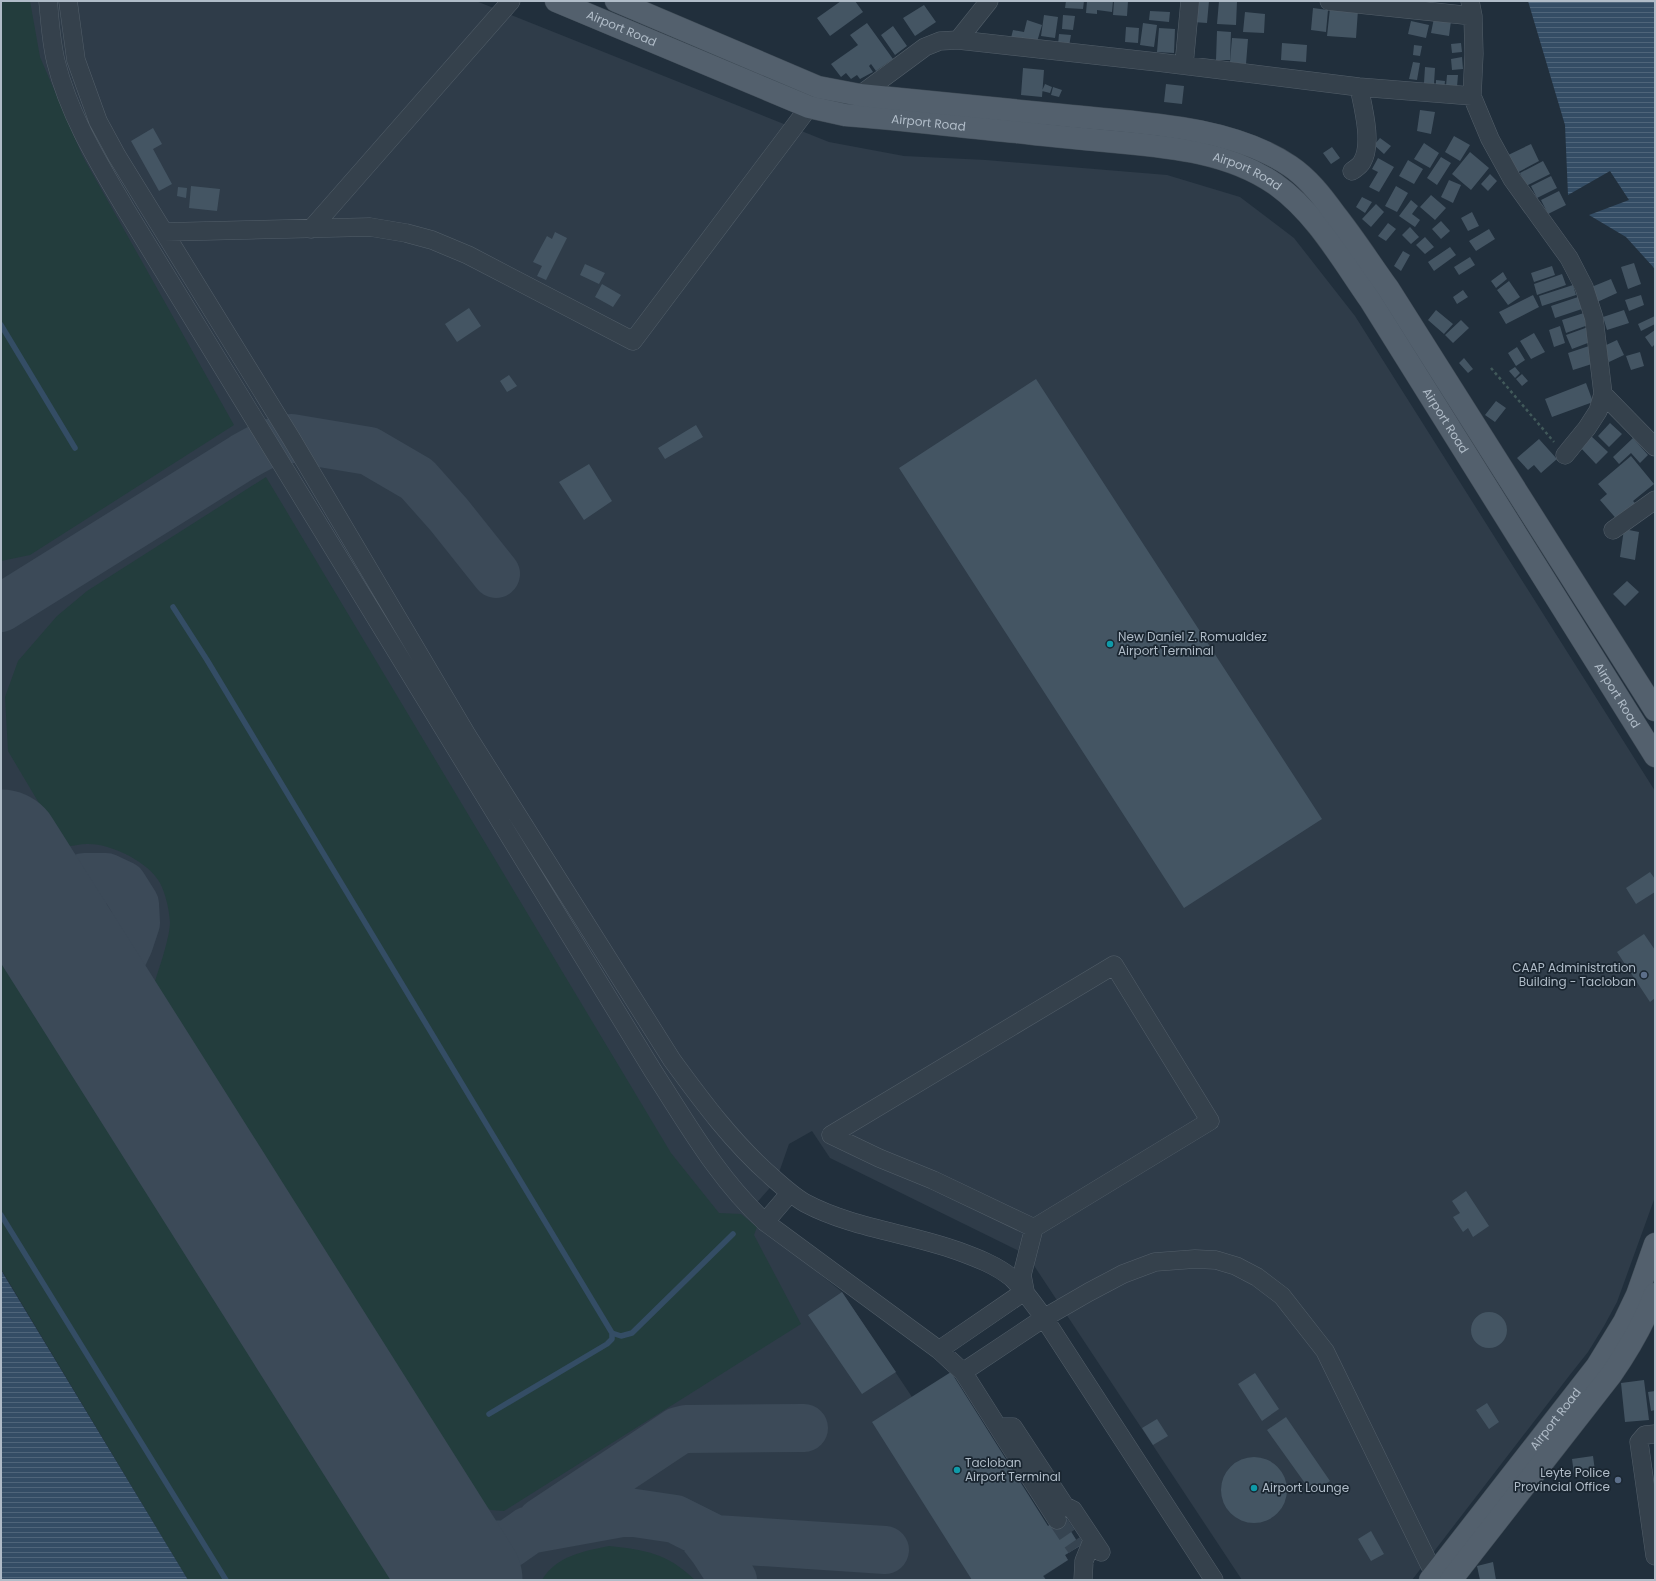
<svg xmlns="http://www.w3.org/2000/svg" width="1656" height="1581" viewBox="0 0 1656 1581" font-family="Poppins,sans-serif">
<defs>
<pattern id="water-rules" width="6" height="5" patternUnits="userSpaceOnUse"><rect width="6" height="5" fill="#344d65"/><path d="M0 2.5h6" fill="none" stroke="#4f657a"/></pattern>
</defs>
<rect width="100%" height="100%" fill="#212f3c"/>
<path fill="#2f3c49" d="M1 1H476L829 142 904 156 986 160 1167 175 1240 197 1294 238 1355 316 1655 791V1197L1617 1302 1604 1326 1588 1352 1569 1376 1412 1580H1242L1027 1255 830 1158 812 1131 789 1144 776 1181 746 1215 842 1292 912 1397 1048 1526 1062 1517 1080 1546 1065 1555 1068 1560 1044 1576 1046 1580H198L1 1249Z"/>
<path fill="#233d3d" d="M1 1H30L40 57 82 155 234 425 30 555 1 561Z
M266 477 671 1153 719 1213 741 1214 757 1227 754 1235 801 1324 504 1511 491 1510 471 1500 154 984C159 969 170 937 170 922 169 909 166 895 160 883 149 862 110 843 87 844 80 844 72 846 65 847L8 751 5 697 18 661 57 616 87 591Z
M1 957 393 1580H188L1 1269Z
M609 1546C646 1550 667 1553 695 1580H542C556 1556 584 1551 609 1546Z"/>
<path fill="url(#water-rules)" d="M1528 1H1655V269L1626 237 1589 215 1629 200 1610 171 1568 195 1565 125Z
M1 1270 188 1580H1Z"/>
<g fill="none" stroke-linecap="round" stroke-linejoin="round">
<path stroke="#344d65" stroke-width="5.5" d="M1 325 75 448
M173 607 207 660 612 1333V1339L607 1344 489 1414
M1 1215 226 1580
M612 1333 621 1336 632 1333 733 1234"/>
<path stroke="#3c4a58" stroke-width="48" d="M1 608 243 457C259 448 272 440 291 438L369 451 417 479 449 515 496 574
M68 955 57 923 60 899 72 884 84 877H106L123 885 135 904 136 923 129 944 110 984 107 1018
M418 1510 441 1539 452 1546 509 1544 529 1530 628 1512 675 1519 699 1531 713 1549 733 1580
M541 1522 678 1431 686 1429 804 1428
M699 1531 715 1539 885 1550"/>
<path stroke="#3c4a58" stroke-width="121" d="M1 850 462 1580"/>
</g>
<path fill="#445563" d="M841 1H855L863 12 830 36 817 18Z
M1066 1H1084L1083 9 1065 8Z
M1087 1H1113L1112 12 1097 10V14L1086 13Z
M1114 1H1128L1127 16 1113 15Z
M1194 1H1209L1207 23 1193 22Z
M1219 1H1237L1236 25 1217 24Z
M924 5 936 22 915 36 903 18Z
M1313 8 1328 10 1326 32 1311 30Z
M1330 8 1358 10 1356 38 1327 36Z
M1150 11 1170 12 1169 22 1149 20Z
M1245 12 1265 14 1264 33 1243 32Z
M1044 15 1058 17 1055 38 1041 36Z
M1063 15 1075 16 1073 30 1062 29Z
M1434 18 1451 21 1449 36 1431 33Z
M1027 20 1042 25 1036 45 1011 38 1013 30 1024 32Z
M1411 21 1429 25 1426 38 1408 34Z
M867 23 893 59 876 71 871 64 869 66 873 72 860 79 857 75 851 79 846 73 841 77 831 64 858 45 850 35Z
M1143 23 1157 25 1154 47 1140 45Z
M893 26 907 46 895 55 881 35Z
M1126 27 1139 28 1138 43 1125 42Z
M1159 28 1175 29 1174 53 1157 52Z
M1217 31 1231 32 1230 60H1216Z
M1059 34 1071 35 1069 46 1058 45Z
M1232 38 1248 39 1246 64 1230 62Z
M1282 43 1307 45 1306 62 1281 60Z
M1461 43 1462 52 1452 53 1451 44Z
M1414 45 1422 46 1420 56 1413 55Z
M1462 57 1463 69 1452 70 1451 59Z
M1413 62 1420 63 1417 80 1409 79Z
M1425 67 1435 68 1434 84 1424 83Z
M1023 68 1044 70 1042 97 1021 95Z
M1447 75H1458L1457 87 1446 86Z
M1436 80 1445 81 1444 90 1436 89Z
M1045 84 1052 87 1050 93 1042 91Z
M1166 84 1184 86 1182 104 1164 102Z
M1053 87 1062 90 1059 97 1051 95Z
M1420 110 1435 112 1431 134 1417 131Z
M153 128 162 144 153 149 172 184 159 191 131 141Z
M1454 136 1470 145 1460 161 1445 152Z
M1380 138 1391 146 1384 154 1374 145Z
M1424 143 1439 153 1430 168 1414 159Z
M1531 144 1539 161 1513 175 1504 157Z
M1332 147 1340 158 1331 164 1323 153Z
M1470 152 1489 168 1471 190 1452 174Z
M1441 157 1451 163 1437 185 1427 178Z
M1378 158 1394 167 1379 192 1369 187 1378 172 1372 169Z
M1408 160 1423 169 1414 184 1399 176Z
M1543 161 1550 174 1526 186 1520 173Z
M1490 174 1497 181 1488 191 1481 184Z
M1551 176 1557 188 1537 198 1531 186Z
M1449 180 1461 185 1453 203 1441 197Z
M191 186 220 189 217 211 189 208Z
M1396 186 1408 193 1397 212 1385 206Z
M178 187 187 188 186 198 177 196Z
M1559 191 1566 205 1548 214 1541 200Z
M1431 195 1446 208 1435 220 1420 207Z
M1362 197 1372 202 1365 213 1356 207Z
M1411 200 1418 206 1412 214 1420 220 1415 227 1399 216Z
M1376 204 1384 212 1371 227 1362 219Z
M1472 212 1479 226 1468 231 1461 218Z
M1441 221 1450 231 1441 239 1432 229Z
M1388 223 1396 229 1386 241 1378 236Z
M1410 227 1419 237 1411 244 1402 235Z
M1489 229 1495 239 1476 251 1469 241Z
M555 232 567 238 546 280 537 276 542 266 533 262 547 236 552 239Z
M1425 237 1434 247 1425 254 1416 245Z
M1450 247 1456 255 1434 271 1428 262Z
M1403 251 1410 255 1401 271 1394 266Z
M1470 257 1475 265 1459 275 1454 267Z
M1634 263 1641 284 1628 289 1621 267Z
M585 264 605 273 599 284 580 275Z
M1552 266 1555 275 1534 282 1531 273Z
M1503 272 1507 279 1496 288 1491 281Z
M1562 274 1566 285 1537 295 1534 284Z
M1611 279 1617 293 1595 303 1589 288Z
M1509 281 1520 297 1508 305 1497 290Z
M602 284 621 295 613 307 595 297Z
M1573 285 1576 295 1542 306 1539 296Z
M1463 290 1468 297 1457 304 1453 297Z
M1533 295 1539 307 1506 324 1499 312Z
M1641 295 1644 305 1629 311 1625 300Z
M1581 296 1585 308 1555 318 1551 306Z
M469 308 481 326 457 342 445 324Z
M1436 310 1453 324 1444 334 1428 320Z
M1624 310 1629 323 1607 330 1603 317Z
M1587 312 1591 324 1566 333 1562 320Z
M1655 316V324L1641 331 1638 324Z
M1461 320 1469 328 1453 343 1445 335Z
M1560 326 1565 343 1554 347 1549 330Z
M1588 327 1593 341 1572 349 1566 335Z
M1655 330V344L1652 347 1645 337Z
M1534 333 1545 352 1531 359 1520 341Z
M1617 340 1624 355 1609 362 1602 347Z
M1589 346 1595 363 1573 370 1568 353Z
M1517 347 1525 360 1516 366 1508 353Z
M1640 352 1644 366 1631 370 1626 356Z
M1464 358 1473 369 1468 373 1459 363Z
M1515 367 1520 373 1515 378 1509 371Z
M1522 374 1528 381 1522 386 1516 379Z
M509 375 517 386 507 392 500 381Z
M1036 379 1322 819 1184 908 899 468Z
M1586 383 1593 402 1552 417 1545 399Z
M1496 401 1506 408 1495 422 1485 415Z
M1610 423 1622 434 1609 447 1598 436Z
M696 425 703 437 665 459 658 448Z
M1590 435 1608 452 1596 464 1579 446Z
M1633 438 1648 455 1640 463 1631 453 1619 464 1613 457Z
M1539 439 1557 459 1541 473 1534 465 1528 470 1517 458Z
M1631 456 1654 484 1633 501 1639 507 1620 523 1600 500 1607 494 1598 484Z
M589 464 612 501 584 520 559 482Z
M1624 529 1639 532 1635 560 1620 557Z
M1627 581 1639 592 1625 606 1613 594Z
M1650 872 1655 879V892L1636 904 1626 888Z
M1644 934 1655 950V998L1650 1002 1617 952Z
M1466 1191 1489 1226 1473 1237 1468 1228 1463 1232 1453 1217 1460 1213 1452 1201Z
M842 1292 896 1372 862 1394 808 1315Z
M1471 1330a18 18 0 1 1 36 0a18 18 0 1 1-36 0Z
M951 1372 1048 1526 1062 1517 1080 1546 1065 1555 1068 1560 1043 1576 1046 1580H972L872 1422Z
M1255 1373 1279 1409 1262 1421 1238 1384Z
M1644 1380 1649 1420 1625 1422 1621 1383Z
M1655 1391V1410L1651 1411 1648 1392Z
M1487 1403 1499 1422 1489 1429 1476 1410Z
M1286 1417 1330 1481 1312 1493 1267 1430Z
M1157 1419 1168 1436 1153 1445 1142 1428Z
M1593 1456 1595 1471 1574 1474 1572 1459Z
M1221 1490a33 33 0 1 1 66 0a33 33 0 1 1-66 0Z
M1371 1531 1384 1554 1371 1561 1358 1539Z
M1493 1562 1496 1580H1480L1477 1566Z"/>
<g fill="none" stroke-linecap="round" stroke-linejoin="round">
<path stroke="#364451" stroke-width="18" stroke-dasharray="18 9" stroke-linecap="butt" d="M1057 1520 1076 1548"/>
<defs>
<path id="minor" d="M48 1C50 21 51 42 56 62 69 115 98 162 125 208L653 1071C687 1123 718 1179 765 1222L939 1350 963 1372 1057 1520
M68 1 76 60 98 121 117 156 291 438 467 735 672 1060C702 1101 733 1143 772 1177 783 1187 793 1196 805 1203 852 1228 908 1233 958 1251 977 1258 996 1265 1012 1278 1024 1290 1034 1304 1044 1318L1214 1580
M1329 1 1473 16
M1470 1 1473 16 1474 54 1472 96 1490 139 1512 179 1569 258 1584 287 1594 318 1603 394 1598 411 1587 428 1565 455
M958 40 989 1
M1184 65 1190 1
M860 95 925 47 940 41 958 40 1157 62 1359 87 1472 96
M1352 171C1356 168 1360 166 1362 162 1373 144 1363 107 1359 87
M311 229 511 1
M164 232 370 227 406 233 432 240 468 255 633 341 809 107
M1603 394 1655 447
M1613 530 1655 500
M765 1222 790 1193
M1025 1291 1022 1275 1034 1228 1210 1121 1114 965 831 1135 879 1158 933 1180 1034 1228
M939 1350 1025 1291
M963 1372 1044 1318 1089 1292 1123 1274 1155 1262 1195 1259 1216 1260 1236 1266 1257 1277 1282 1296 1325 1351 1437 1580
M998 1427H1013L1065 1506 1073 1510 1101 1552
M1655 1434 1645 1435 1639 1442 1655 1556
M1083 1580 1084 1561 1092 1541"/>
<g id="major">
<path id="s1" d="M556 1 809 107 845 115C902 119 960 127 1017 132 1050 136 1083 139 1116 142 1170 147 1229 152 1275 184 1316 213 1342 260 1370 300L1655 756"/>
<path d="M616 1 818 87 860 95C928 102 995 109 1062 115 1135 123 1228 124 1290 166 1308 178 1322 196 1335 214 1354 238 1370 263 1388 288L1655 710"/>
<path id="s2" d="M1430 1580 1597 1366 1624 1322 1637 1295 1655 1244"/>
<path d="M1451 1580 1611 1375C1629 1349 1644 1323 1655 1294"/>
</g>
</defs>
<use href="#minor" stroke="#535f6a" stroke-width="19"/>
<use href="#major" stroke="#3e4a55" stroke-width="23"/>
<path stroke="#41595a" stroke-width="2.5" stroke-dasharray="3 3" stroke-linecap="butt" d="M1491 368 1554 442"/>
<use href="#minor" stroke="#35414c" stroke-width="18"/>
<use href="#major" stroke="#53606d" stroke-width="22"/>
</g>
<g fill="#0f9aa8" stroke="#1a2631" stroke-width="1.5">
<circle cx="1110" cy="644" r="4"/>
<circle cx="957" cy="1470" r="4"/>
<circle cx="1254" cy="1488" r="4"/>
</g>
<g fill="#5c6f8a" stroke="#1a2631" stroke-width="1.5">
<circle cx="1644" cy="975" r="4"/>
<circle cx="1618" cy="1480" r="4"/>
</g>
<g text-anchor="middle" stroke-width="3.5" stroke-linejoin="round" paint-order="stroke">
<g font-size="12" fill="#b0bcc8" stroke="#1a2631">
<text dy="4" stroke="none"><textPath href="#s1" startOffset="71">Airport Road</textPath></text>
<text dy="4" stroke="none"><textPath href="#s1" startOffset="395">Airport Road</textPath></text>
<text dy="4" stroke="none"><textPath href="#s1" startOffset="719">Airport Road</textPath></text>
<text dy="4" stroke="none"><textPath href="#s1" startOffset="1043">Airport Road</textPath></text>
<text dy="4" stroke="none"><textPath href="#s1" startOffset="1367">Airport Road</textPath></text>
<text dy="4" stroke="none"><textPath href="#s2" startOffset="204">Airport Road</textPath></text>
</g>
<g font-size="12" fill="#b0bcc8" stroke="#1a2631" text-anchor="start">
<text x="1118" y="641">New Daniel Z. Romualdez<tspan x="1118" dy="14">Airport Terminal</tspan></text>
<text x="1636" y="972" text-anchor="end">CAAP Administration<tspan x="1636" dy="14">Building - Tacloban</tspan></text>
<text x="965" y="1467">Tacloban<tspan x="965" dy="14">Airport Terminal</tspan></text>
<text x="1610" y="1477" text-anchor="end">Leyte Police<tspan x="1610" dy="14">Provincial Office</tspan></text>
<text x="1262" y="1492">Airport Lounge</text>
</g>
</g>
<rect width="1656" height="1581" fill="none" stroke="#b0bcc8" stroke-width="4"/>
</svg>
